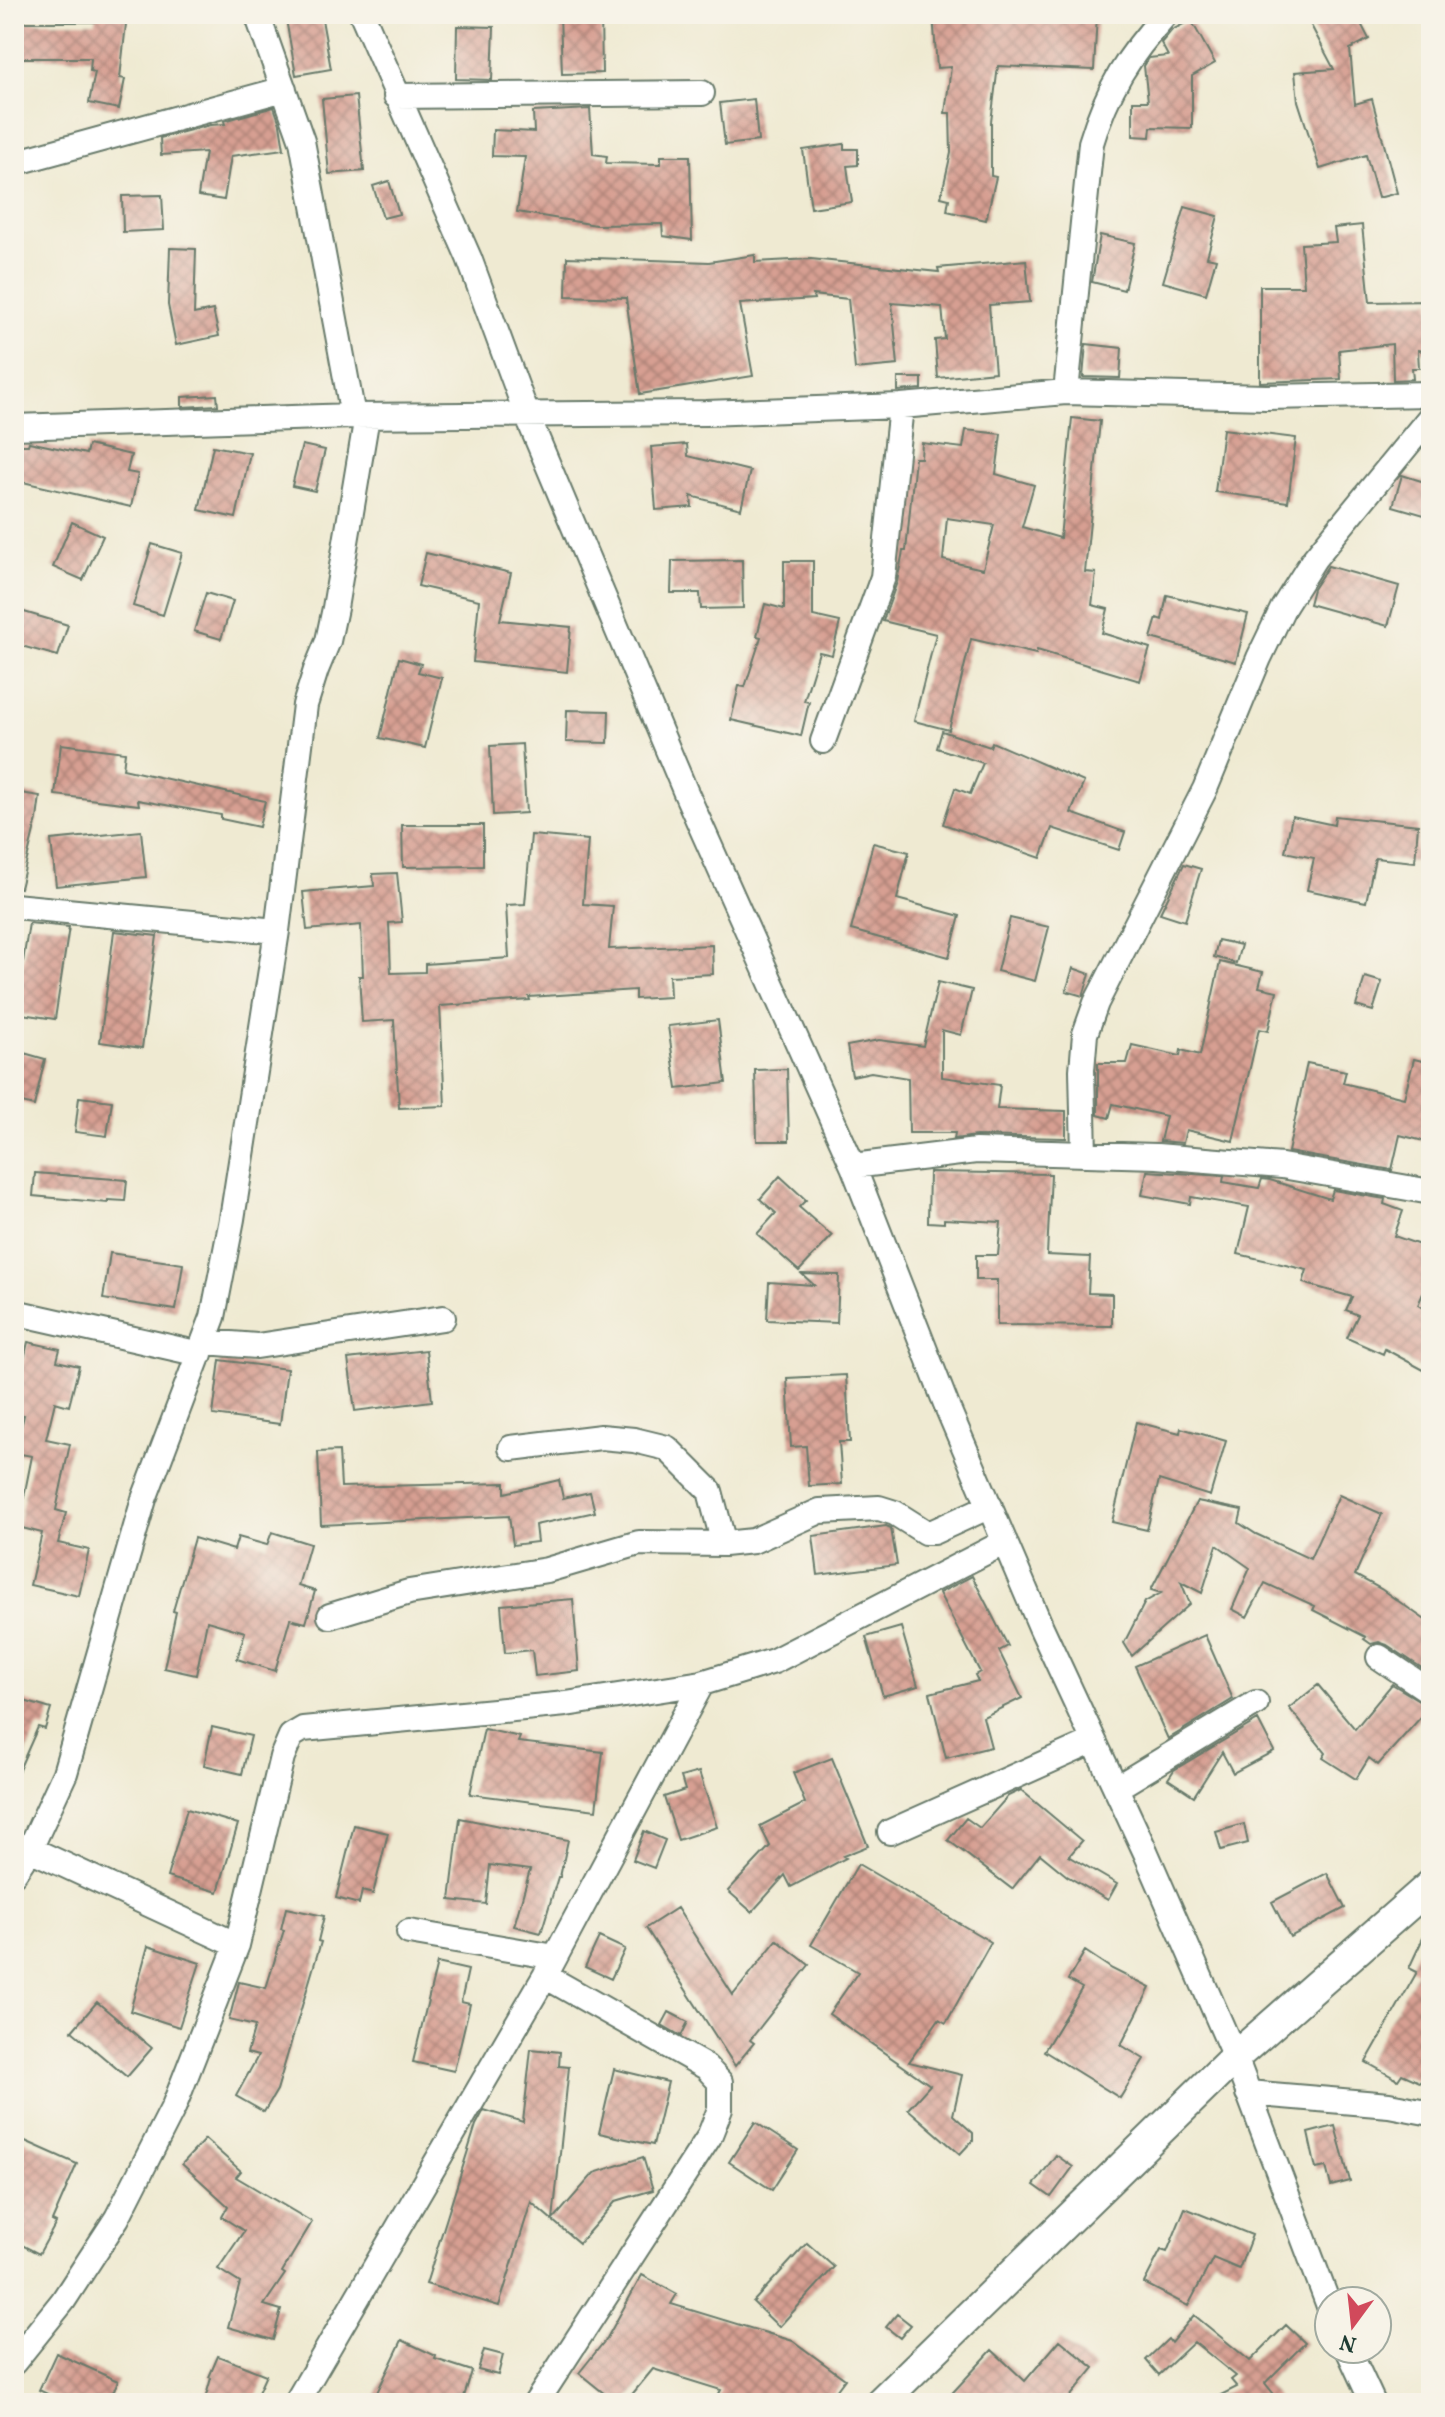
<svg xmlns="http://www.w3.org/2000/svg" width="1445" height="2417" viewBox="0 0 1445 2417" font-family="Vollkorn,serif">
<defs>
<pattern id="building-cross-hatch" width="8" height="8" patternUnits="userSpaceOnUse" patternTransform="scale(2)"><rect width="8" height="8" fill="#d79f92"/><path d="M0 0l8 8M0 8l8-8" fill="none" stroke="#ae8378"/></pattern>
</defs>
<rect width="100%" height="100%" fill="#f7f3e8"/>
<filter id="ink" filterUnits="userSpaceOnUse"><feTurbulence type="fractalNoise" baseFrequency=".0125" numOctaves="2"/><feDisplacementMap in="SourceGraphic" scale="16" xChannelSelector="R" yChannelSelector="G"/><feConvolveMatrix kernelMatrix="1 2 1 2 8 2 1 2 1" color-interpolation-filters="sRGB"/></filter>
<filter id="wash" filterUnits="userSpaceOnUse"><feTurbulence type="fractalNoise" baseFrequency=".006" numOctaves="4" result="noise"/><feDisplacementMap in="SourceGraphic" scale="32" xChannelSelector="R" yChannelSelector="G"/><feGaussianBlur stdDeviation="1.8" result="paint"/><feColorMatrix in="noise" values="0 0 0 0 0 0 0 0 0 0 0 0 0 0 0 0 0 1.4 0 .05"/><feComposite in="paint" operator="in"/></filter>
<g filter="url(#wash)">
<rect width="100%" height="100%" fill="#efead2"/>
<g id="blocks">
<path fill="url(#building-cross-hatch)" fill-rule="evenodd" d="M96 14 127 15 120 78 125 79 119 109 89 103 95 72 90 71 91 58H20V22H95Z
M285 14H321L331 69 296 75Z
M560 14H601L602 73 562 74Z
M933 14H1097L1094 70 998 66 991 122V176L996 177 986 220 947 211 949 199 941 197 951 153 950 113H945L951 67 937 68Z
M1305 14H1356L1369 39 1350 49 1355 104 1372 99 1397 193 1378 198 1366 155 1320 169 1298 101 1295 72 1334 69Z
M1191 20 1215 63 1192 76V128L1151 127 1150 137 1133 136V101H1148L1144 66 1149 58 1168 56 1161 43 1172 30Z
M457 26 494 27 492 80 456 79Z
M356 96 364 171 329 174 322 99Z
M754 99 758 141 725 145 720 103Z
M274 107 280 124 284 149 231 156 224 200 198 196 205 152 161 155 160 138 210 125 225 124 224 121Z
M590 109 593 154 607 156 606 163 661 164V156H690L692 240 663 236 662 224 596 225 517 212 525 157 492 156 493 130 534 132 533 112Z
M844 144V149H858V165L847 166 852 202 811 208 803 150Z
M389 181 399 214 383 218 373 186Z
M162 195 164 230 123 232 122 196Z
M1185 207 1218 216 1207 257 1216 259 1206 294 1163 282Z
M1362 225 1370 302 1431 301V353L1418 350 1419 368H1412L1413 379 1393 380 1392 344 1339 350 1341 379 1260 382V286H1304L1301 244 1336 242 1334 228Z
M1100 235 1135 243 1124 290 1092 282Z
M170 248 196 249 194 314 213 310 219 336 176 345 168 305Z
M755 255V262L811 259 939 272 938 268 1026 260 1030 302 989 305 995 372 938 378 935 340 945 339 942 307 892 303 898 365 855 369 848 299 813 295 814 299 740 304 753 376 640 394 626 298 566 296 567 257 709 262Z
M1086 344 1122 348 1120 378 1083 377Z
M898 378H922V389L898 391Z
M217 395 218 405 182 407V397Z
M1072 418 1100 421 1085 572 1096 573 1092 605 1108 609 1102 633 1150 648 1140 681 1037 650 1036 654 971 639 949 730 914 721 936 634 883 621 897 582 903 551H906L915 458H921L922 443 963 448 966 430 1001 434 996 474 1034 485 1022 527 1060 538ZM947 518 994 525 983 569 943 560Z
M1223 429 1296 438 1288 502 1215 492Z
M29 442 86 454 88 445 131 455 127 472 138 474 131 507 14 480V445H28Z
M687 444 688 456 750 471 741 509 691 496 692 507 656 510 651 447Z
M302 445 325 450 315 491 292 486Z
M213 446 250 453 236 518 199 510Z
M1402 475 1431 484V517L1393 506Z
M72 522 103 536 83 580 53 567Z
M152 544 182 553 163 615 133 606Z
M426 553 511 573 500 620 571 627 567 672 473 662 479 600 418 586Z
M742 560 743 608 701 609 700 593H671L672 561Z
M784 561H813V616L840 622 832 655 819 652 804 701 809 702 801 736 731 720 739 686 745 687 761 637 757 636 765 604 784 609Z
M1328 566 1399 586 1388 626 1309 604 1313 589Z
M206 593 233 601 221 639 194 631Z
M1167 595 1248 614 1236 662 1151 638 1157 618 1162 620Z
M14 609 68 625 58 656 14 644Z
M399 658 421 664 418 672 442 678 425 748 380 738Z
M567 710 609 711 608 743 566 742Z
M942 731 990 747 992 742 1084 782 1071 813 1125 832 1119 850 1052 828 1041 858 943 824 955 788 970 794 983 763 937 748Z
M61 744 125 752 123 769 265 801 259 827 221 819V815L138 800 139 805 55 795Z
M522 744 526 813 493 815 490 746Z
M14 792 40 796 37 819 20 888 14 887Z
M1292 816 1334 825 1335 816 1418 825 1415 862 1375 858 1366 902 1307 890 1314 858 1285 852Z
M402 825H483V866L403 867Z
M141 831 146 877 56 886 51 840Z
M531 835 588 840 583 904 613 906 609 949 712 945 713 974 669 976 670 997 635 999V990L529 997 530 1000 440 1006 445 1106 399 1108 394 1020 362 1022 359 976H363L361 925 307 930 303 892 374 886 373 874 397 873 402 922 389 923 391 973 425 972V964L509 958 506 905 525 904Z
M873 843 909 852 897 899 960 916 949 957 851 930Z
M1184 864 1201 869 1185 921 1160 913Z
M1010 918 1049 927 1035 981 997 971Z
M29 923 69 927 55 1019 15 1013Z
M114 931 157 936 142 1048 100 1042Z
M1218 940 1241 945 1236 963 1214 957Z
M1220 962 1263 972 1259 987 1277 991 1268 1031 1259 1029 1233 1141 1186 1130 1183 1143 1160 1141 1166 1116 1113 1104 1109 1118 1098 1115V1063H1127L1132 1045 1180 1056 1181 1050 1200 1055Z
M1073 968 1090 974 1083 996 1066 991Z
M1365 977 1382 982 1373 1011 1356 1006Z
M938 982 972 990 961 1035 942 1030V1077L1000 1085 997 1109 1066 1111V1138L976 1136 954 1139 955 1133H909L908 1078 871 1072 852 1076 847 1046 879 1040 923 1046Z
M718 1020 726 1083 677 1089 668 1026Z
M17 1051 45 1059 34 1106 14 1101V1065Z
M1414 1059 1431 1063V1143L1400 1135 1392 1170 1288 1152 1307 1063 1346 1071 1343 1083 1404 1098Z
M787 1069 789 1141H757L755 1070Z
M79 1097 112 1101 107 1136 75 1132Z
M1147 1171 1224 1176 1223 1182 1259 1188 1262 1179 1270 1180 1330 1199 1333 1190 1385 1199 1384 1204 1403 1211 1394 1236 1431 1249V1275L1418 1305 1431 1313V1374L1385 1349 1383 1354 1347 1338 1358 1315 1346 1310 1352 1297 1303 1283 1307 1270 1238 1254 1249 1207 1191 1197 1190 1204 1142 1195Z
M929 1172 1051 1174 1047 1255 1090 1257 1088 1293 1112 1294V1326L997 1325V1280H976V1255H998L1001 1222 944 1219V1223L928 1222Z
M35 1173 127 1180 125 1201 108 1200V1203L33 1196Z
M780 1176 806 1200 799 1207 832 1236 799 1271 757 1234 776 1213 760 1199Z
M110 1253 183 1264 176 1310 103 1299Z
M802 1274 839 1275 837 1323 767 1320 769 1282 814 1285Z
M28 1342 60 1349 57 1361 79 1366 69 1406 55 1402 46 1439 70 1444 56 1510 66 1513 58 1543 89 1550 79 1596 30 1585 42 1533 18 1527 32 1456 15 1453 24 1415 14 1413V1400Z
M426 1350 432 1401 355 1411 348 1359Z
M220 1360 287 1369 280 1424 213 1415Z
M846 1375 850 1442H839L842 1484 809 1486 806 1446 791 1447 787 1378Z
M1136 1422 1180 1433 1181 1428 1226 1441 1210 1496 1159 1480 1147 1530 1112 1522Z
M339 1451 341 1487 505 1483V1493L559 1480 563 1498 590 1492 595 1512 535 1525 537 1542 513 1545 509 1516 321 1525 318 1452Z
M1339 1495 1382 1514 1355 1575 1381 1589 1431 1624V1674L1387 1645 1379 1642 1371 1644 1364 1639 1366 1637 1313 1610 1315 1606 1265 1583 1247 1617 1232 1609 1250 1568 1217 1545 1202 1593 1181 1582 1190 1604 1132 1656 1124 1643 1145 1602 1161 1593 1151 1590 1197 1501 1242 1510 1239 1523 1256 1534 1310 1559Z
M886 1526 891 1528 897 1565 818 1575 813 1536Z
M272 1532 310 1544 298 1586 315 1591 306 1623 290 1619 275 1671 237 1659 245 1632 207 1621 196 1675 164 1668 176 1612 173 1611 194 1538 234 1550 238 1537 267 1545Z
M972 1576 1008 1646 999 1651 1022 1698 983 1717 991 1747 946 1758 930 1693 978 1681 975 1675 980 1672 939 1593Z
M573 1599 579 1671 535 1676 532 1650 505 1653 501 1605Z
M901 1627 918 1686 883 1696 866 1637Z
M1205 1635 1233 1699 1168 1739 1135 1666Z
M1392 1684 1430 1707 1378 1765 1369 1758 1356 1779 1323 1758 1326 1753 1289 1708 1318 1685 1355 1729Z
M14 1698 51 1709 45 1729 38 1727 14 1781Z
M1258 1720 1274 1751 1233 1773 1222 1752 1194 1796 1168 1779 1174 1770Z
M212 1727 251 1736 242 1774 204 1765Z
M484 1729 520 1737 518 1742 603 1752 596 1810 470 1794Z
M832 1758 868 1846 843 1856 846 1858 791 1887 785 1875 752 1912 728 1891 770 1846 760 1826 805 1803 793 1773Z
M699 1772 717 1827 678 1840 664 1797 685 1790 681 1777Z
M1021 1790 1082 1841 1069 1856 1117 1884 1108 1900 1067 1876 1040 1854 1012 1889 948 1840 966 1818 980 1828 1008 1796Z
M187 1809 238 1824 218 1892 167 1877Z
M460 1818 568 1840 560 1877H558L541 1933 514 1926 530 1870 490 1865 486 1904 450 1900Z
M1244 1824 1248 1843 1221 1850 1216 1832Z
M354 1825 388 1833 373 1894 362 1891 359 1904 336 1898Z
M644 1831 665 1840 654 1868 633 1860Z
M858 1864 991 1942 946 2023 939 2019 909 2062 962 2075 953 2115 973 2133V2140L960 2154 908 2109 930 2085 829 2014 858 1972 811 1945Z
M1327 1873 1345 1908 1290 1937 1272 1902Z
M286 1908 324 1916 318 1941 321 1942 277 2090 264 2112 236 2096 258 2056 247 2053 255 2026 229 2020 239 1982 266 1988 284 1930 281 1929Z
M677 1908 733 1995 777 1940 809 1965 750 2040 754 2043 735 2066 646 1928Z
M1431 1921V2087L1402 2074 1398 2080 1366 2062 1417 1972 1409 1968Z
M599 1937 625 1949 611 1979 585 1967Z
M148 1946 200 1963 179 2027 130 2011Z
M1085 1951 1112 1969 1150 1988 1121 2045 1144 2059 1120 2098 1044 2051 1082 1988 1068 1980Z
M437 1963 468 1970 461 2002 470 2004 454 2071 413 2062Z
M97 2002 152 2048 127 2077 72 2031Z
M669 2012 688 2022 681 2036 662 2025Z
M531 2049 560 2052 559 2066 569 2067 553 2220 594 2173 643 2157 653 2190 616 2201 579 2243 531 2202 499 2306 426 2284 476 2125 484 2110 523 2122Z
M614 2069 668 2082 653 2145 599 2133Z
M755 2122 798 2150 772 2190 729 2162Z
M1335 2126 1350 2181 1331 2186 1326 2167 1316 2169 1308 2133Z
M14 2136 77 2164 52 2221 56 2223 39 2254 14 2241Z
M205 2139 241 2171 236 2177 312 2222 282 2272 285 2274 264 2305 281 2310 273 2340 228 2327 240 2283 218 2269 244 2231 222 2217 228 2206 182 2164Z
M1056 2155 1073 2167 1051 2197 1034 2185Z
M1185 2208 1252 2235 1239 2269 1213 2258 1188 2306 1144 2283 1161 2250 1167 2252Z
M807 2243 834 2267 779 2327 753 2302Z
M642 2275 677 2294 671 2304 793 2341 845 2379 827 2403H714L721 2390 653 2369 625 2403H616L579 2373 607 2338Z
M897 2314 911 2325 900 2338 886 2327Z
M1194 2315 1250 2361 1286 2325 1305 2343 1265 2383 1281 2403H1205L1237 2387 1231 2380 1236 2376 1194 2342 1159 2375 1146 2360 1168 2339 1171 2343Z
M402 2340 436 2356 435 2359 472 2371 462 2403H372Z
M1060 2340 1094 2368 1065 2403H943L992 2350 1025 2381Z
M484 2350 503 2355 498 2375 478 2370Z
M56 2353 118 2381 108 2403H66L39 2390Z
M218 2356 266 2375 256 2397 247 2393 244 2403H204L211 2378 209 2377Z"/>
</g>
</g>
<g filter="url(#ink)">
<use href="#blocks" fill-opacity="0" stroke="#687a6b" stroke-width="2"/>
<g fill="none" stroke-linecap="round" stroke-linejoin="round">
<defs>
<path id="minor" d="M257 14 302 141 353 416
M362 14 469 258 527 415 686 793 853 1166 948 1409 1041 1627 1146 1853 1235 2057 1329 2306
M396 96 702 93
M14 163 284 89
M1066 392 1091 143C1107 89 1129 55 1166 14
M14 427 353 416 706 413 901 406 1066 392 1266 397 1431 394
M823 741 883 577 901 406
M14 906 277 931
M1084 1154 1082 1070 1085 1034 1096 1003 1205 789 1259 658 1283 608 1314 559 1431 416
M853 1166 976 1151 1157 1156 1282 1166 1431 1192
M14 1312 200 1354
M205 1342 257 1346 443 1318
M511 1448 601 1437 634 1440 667 1448 710 1491 724 1544
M330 1616 409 1592 547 1570 639 1543 724 1544 753 1541 820 1511 879 1508 895 1513 925 1532H933L990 1506
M1379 1657 1431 1692
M1116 1788 1256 1703
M890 1832 1094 1741
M30 1849 237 1945
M14 1873 30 1849 65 1773 144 1499 213 1317 232 1219 277 931 305 705 316 670 328 641 335 608 367 416
M409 1932 555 1957
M1248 2093 1389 2105 1431 2113
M1348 2349 1373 2403
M14 2362 63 2301 117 2218 174 2106 237 1945 282 1757 291 1736 303 1729 566 1704 702 1683 774 1661 1005 1542
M296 2403 545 1976 702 1683
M536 2403 709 2137 720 2109V2082L706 2067 545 1976"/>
<path id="tertiary" d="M880 2403 1235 2057 1431 1885"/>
</defs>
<use href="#minor" stroke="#687a6b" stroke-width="28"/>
<use href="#tertiary" stroke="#687a6b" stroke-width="34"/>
<use href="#minor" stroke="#fff" stroke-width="24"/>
<use href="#tertiary" stroke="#fff" stroke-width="30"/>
</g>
</g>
<rect width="1445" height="2417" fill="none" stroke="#f7f3e8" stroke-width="48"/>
<g transform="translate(1353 2325) rotate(195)"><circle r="38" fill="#f7f3e8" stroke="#a1aaa0" stroke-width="2"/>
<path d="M0-6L14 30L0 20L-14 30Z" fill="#d1495b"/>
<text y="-12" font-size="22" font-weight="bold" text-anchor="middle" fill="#1f3d34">N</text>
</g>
</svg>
